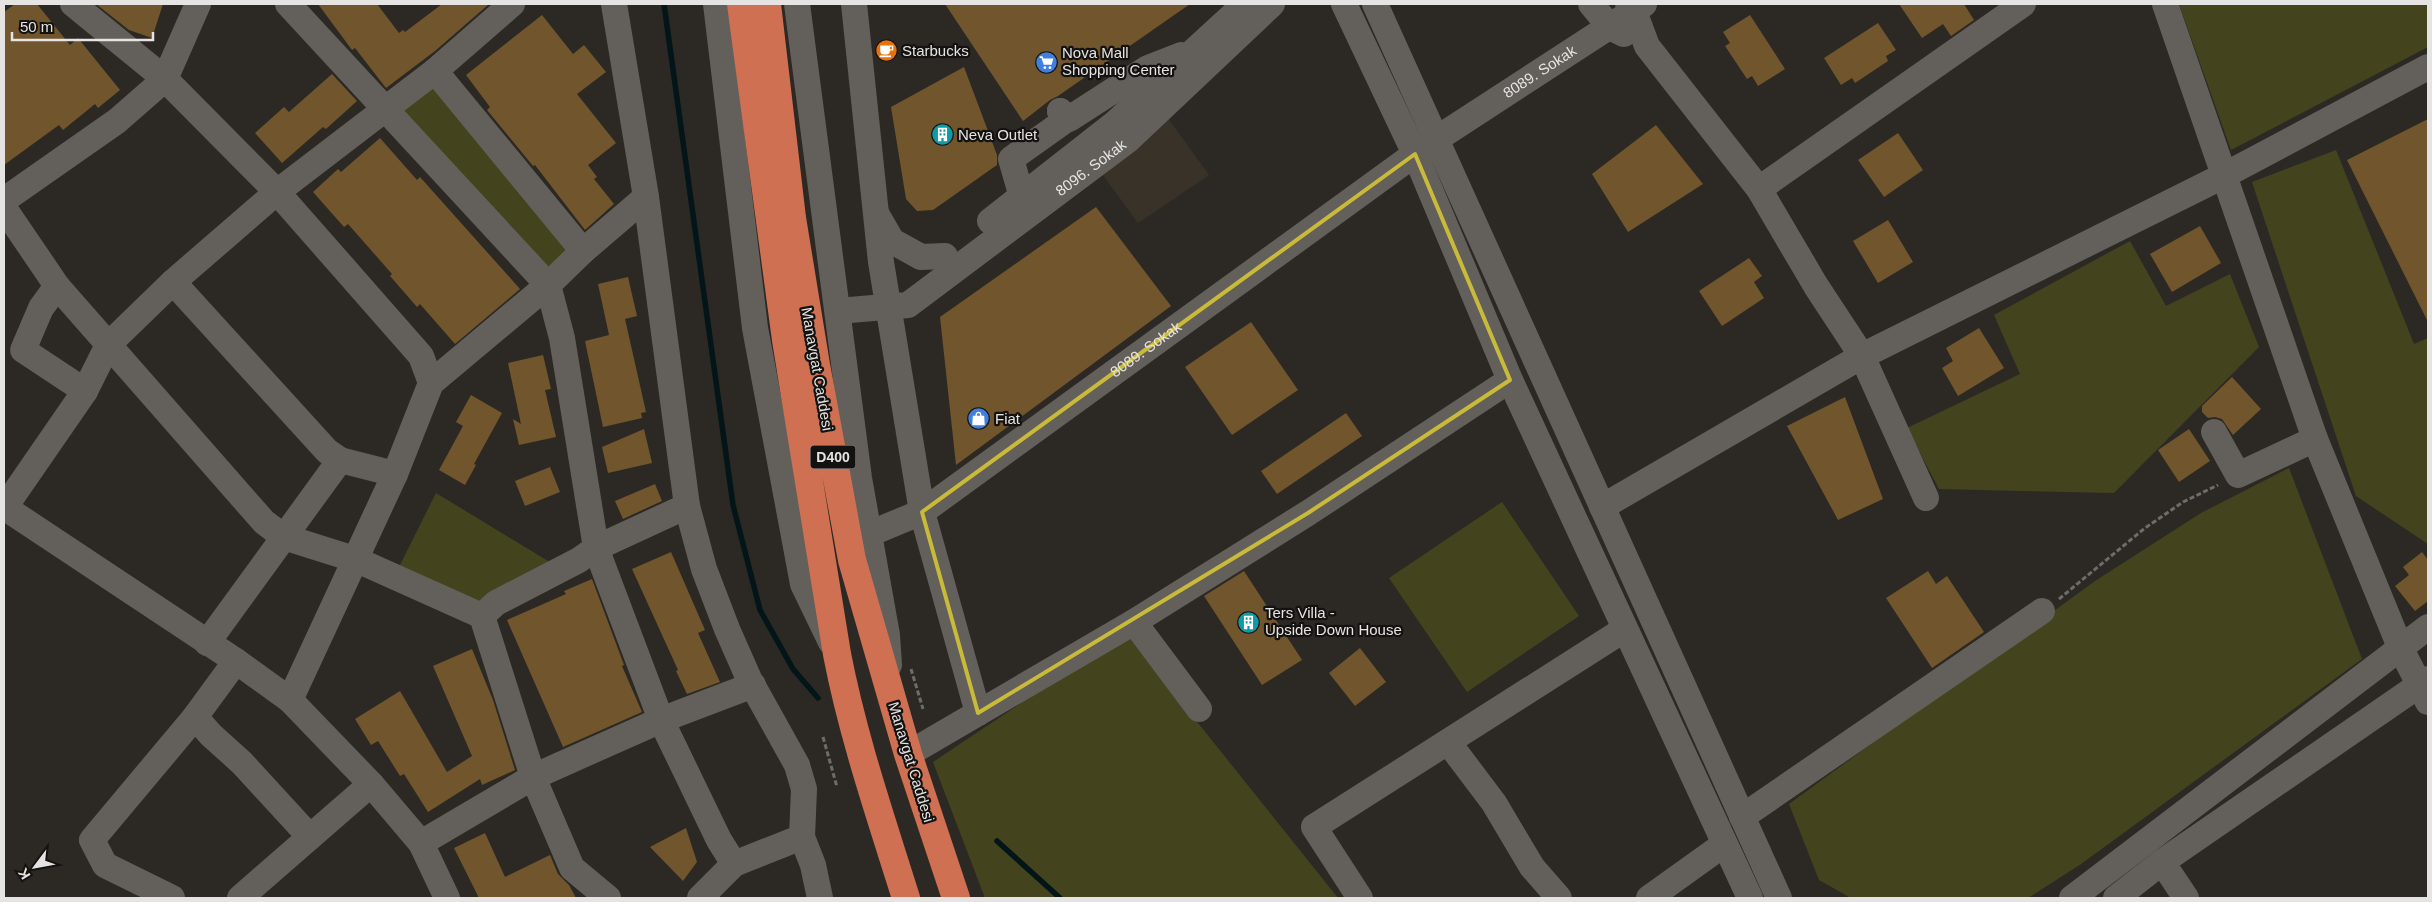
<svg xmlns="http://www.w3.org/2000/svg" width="2432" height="902" viewBox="0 0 2432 902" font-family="Helvetica,sans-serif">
<rect width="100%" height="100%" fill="#2c2925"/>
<path fill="#383229" d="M1167 117 1209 175 1138 223 1103 175Z"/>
<path fill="#43441e" d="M2179 4H2428V47L2231 150Z
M433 82 567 252 547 268 399 108Z
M2336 150 2414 344 2428 338V544L2356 496 2252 182Z
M2130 241 2166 306 2230 274 2259 347 2114 493 1939 489 1907 428 2020 374 1994 315Z
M2289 468 2362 659 2081 864 2028 898H1851L1819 880 1789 804 2095 581 2201 513Z
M436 493 553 564 484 605 398 569Z
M1502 502 1579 616 1467 692 1389 578Z
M1126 633 1338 898H985L933 762Z"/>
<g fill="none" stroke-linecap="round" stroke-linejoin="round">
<path stroke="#031519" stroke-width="5.5" d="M664 4 733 505 760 610 793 669 818 698
M997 841 1060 898"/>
</g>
<path fill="#71552c" d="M15 4H37L70 45 78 38 120 90 98 108 95 104 63 130 59 125 4 165V12Z
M96 4H163L152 38 129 30Z
M318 4H377L399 33 403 30 405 32 442 4H489L435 51 386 88 355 48 352 50Z
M945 4H1190L1058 96 1050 100 1023 121Z
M1899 4H1964L1974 20 1951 36 1943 24 1922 38Z
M542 15 573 54 584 45 606 72 577 94 616 143 588 165 597 177 594 179 614 204 585 230 535 165 533 166 487 110 490 107 466 75Z
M1750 15 1785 69 1758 86 1752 76 1747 79 1725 46 1730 43 1723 32Z
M1878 23 1896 50 1886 56 1888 61 1855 83 1852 78 1841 85 1824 58Z
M964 67 997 155V165L933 210 917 211 906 199 891 107Z
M332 74 357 101 326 129 323 127 282 163 255 133 284 107 289 112Z
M2428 119V322L2347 160Z
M1656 125 1703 184 1628 232 1592 174Z
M1898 133 1923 170 1884 197 1858 160Z
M380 138 417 180 420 177 520 289 455 344 420 304 417 307 390 276 392 274 348 224 344 227 313 192 338 169 341 172Z
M1096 207 1171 306 956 465 940 317Z
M1888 220 1913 262 1878 283 1853 241Z
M2200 226 2221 263 2172 292 2150 254Z
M1749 258 1762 276 1754 282 1764 298 1722 326 1699 291Z
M628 277 637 316 625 319 646 412 641 413 642 418 603 427 585 341 609 335 598 284Z
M1251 322 1298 390 1232 435 1185 367Z
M1979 328 2004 368 1958 396 1942 368 1953 361 1946 348Z
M543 355 551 389 545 390 556 437 519 445 513 419 521 424 508 363Z
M2232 377 2261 409 2233 435 2222 419 2215 417 2208 418 2202 412V406Z
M471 395 502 413 474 464 476 465 465 485 439 470 463 426 456 422Z
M1845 397 1883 499 1838 520 1787 426Z
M1346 413 1362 436 1277 494 1261 471Z
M644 429 652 463 608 473 602 447Z
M2189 429 2210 461 2179 482 2158 450Z
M550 467 560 492 525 506 515 481Z
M655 484 662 501 623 519 615 501Z
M671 552 705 630 698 633 720 682 687 694 676 671 678 670 632 569Z
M2422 552 2428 560V601L2415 611 2395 586 2409 575 2403 567Z
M1244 571 1302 660 1262 685 1204 596Z
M1928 571 1936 584 1947 576 1984 632 1932 668 1886 598Z
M592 579 624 665 622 666 642 712 563 747 507 620 566 594 564 591Z
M1360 648 1386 682 1355 706 1329 673Z
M472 649 493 700 515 770 482 785 480 779 428 812 404 774 400 776 378 741 371 745 355 719 400 691 447 772 472 756 433 666Z
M686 828 697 862 683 881 650 847Z
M485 833 505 877 550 855 558 874 569 885 576 898H479L454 848Z"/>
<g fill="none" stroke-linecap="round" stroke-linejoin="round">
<path stroke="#6e6c68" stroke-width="3" stroke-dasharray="5 2.5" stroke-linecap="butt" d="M2059 599 2145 528 2183 502 2218 485
M911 669 923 709
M823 737 837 787"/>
<g stroke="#63605b" stroke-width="26">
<path d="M73 4 165 79 277 192 421 356 431 383 395 474 290 700"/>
<path d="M288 4 548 285 562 338 596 548 661 720 719 840 734 864"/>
<path d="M614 4 646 197 687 506 704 569 727 629 749 679 797 765 804 789 802 837 734 864 700 898"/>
<path d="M716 4 755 328 803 584 831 642"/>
<path d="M797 4 859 478 887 635 889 665"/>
<path d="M854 4 881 262 922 512 978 713"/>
<path d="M1344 4 1415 154 1510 380 1750 898"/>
<path d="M1375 4 1779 898"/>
<path d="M1591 4 1610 27 1624 34"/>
<path d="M1628 4 1634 11 1647 46 1759 189 1816 286 1862 356 1926 498"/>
<path d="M2165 4 2315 439 2400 647 2428 702"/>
<path d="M435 71 583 251"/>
<path d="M1060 111 1069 119 1148 68 1181 55"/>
<path id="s1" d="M1435 140 1644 4"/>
<path d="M1759 189 2023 4"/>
<path d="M1022 197 1011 159 1063 122 1060 111"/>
<path d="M4 200 117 121 165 79 198 4"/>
<path d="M4 208 57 286 264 522 284 537 357 560 482 616 533 777 572 868 608 898"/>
<path d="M877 215 892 241 921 257 945 256"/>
<path d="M990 221 1114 124 1245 4"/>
<path d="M173 282 327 451 340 460 395 474"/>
<path d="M57 286 41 308 23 350 85 391"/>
<path id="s2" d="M838 311 908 305 1128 140 1272 4"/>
<path d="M431 383 548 285 583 251 646 197"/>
<path d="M2214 432 2238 475 2315 439"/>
<path d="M4 507 236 661 290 700 371 784 421 843 447 898"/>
<path d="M5 507 85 391 108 345 173 282 277 192 435 71 512 4"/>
<path d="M1602 507 1862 356 2223 176 2428 67"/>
<path id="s3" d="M869 534 922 512 1415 154"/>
<path d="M482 616 496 603 579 560 596 548 687 506"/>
<path d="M1134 622 1199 709"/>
<path d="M207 643 340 460"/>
<path d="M195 717 211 735 242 763 310 837"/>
<path d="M1448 742 1494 803 1532 867 1559 898"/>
<path d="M908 754 1134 622 1308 513 1510 380"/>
<path d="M1742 817 2042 611"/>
<path d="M802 837 813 865 820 898"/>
<path d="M421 843 533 777 661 720 753 685"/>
<path d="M2162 862 2186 898"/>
<path d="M172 898 105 865 92 840 195 717 236 661"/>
<path d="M240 898 371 784"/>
<path d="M1360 898 1314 827 1625 629"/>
<path d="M1649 898 1723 845"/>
<path d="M2072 898 2428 627"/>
<path d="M2116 898 2162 862 2428 679"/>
</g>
<path stroke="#d07053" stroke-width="28" d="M741 4 786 340 837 654C853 737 881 818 906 898
M767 4 792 218 816 365 852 560 908 754 956 898"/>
</g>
<path fill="none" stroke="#c9ba3a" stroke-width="4" stroke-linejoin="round" d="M1415 154 1510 380 1308 513 978 713 922 512Z"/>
<defs>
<symbol id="cafe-disc" viewBox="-11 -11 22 22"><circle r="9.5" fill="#e8710a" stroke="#131210"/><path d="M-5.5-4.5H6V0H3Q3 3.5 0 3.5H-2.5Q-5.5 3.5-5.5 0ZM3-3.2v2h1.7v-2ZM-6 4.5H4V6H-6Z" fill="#fff"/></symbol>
<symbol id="supermarket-disc" viewBox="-11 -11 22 22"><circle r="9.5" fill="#3f7fe0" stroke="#131210"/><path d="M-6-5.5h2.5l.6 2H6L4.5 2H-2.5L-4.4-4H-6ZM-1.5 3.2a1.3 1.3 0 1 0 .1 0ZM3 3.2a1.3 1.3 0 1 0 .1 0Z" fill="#fff"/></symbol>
<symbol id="building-disc" viewBox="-11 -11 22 22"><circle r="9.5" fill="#0f9aa8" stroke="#131210"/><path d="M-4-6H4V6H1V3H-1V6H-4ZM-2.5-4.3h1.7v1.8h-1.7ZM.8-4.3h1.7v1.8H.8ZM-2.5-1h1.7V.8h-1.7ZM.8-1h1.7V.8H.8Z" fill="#fff"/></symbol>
<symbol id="shop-disc" viewBox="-11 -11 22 22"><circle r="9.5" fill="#3f7fe0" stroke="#131210"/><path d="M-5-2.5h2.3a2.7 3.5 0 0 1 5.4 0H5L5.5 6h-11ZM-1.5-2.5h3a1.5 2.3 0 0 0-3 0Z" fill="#fff"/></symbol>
</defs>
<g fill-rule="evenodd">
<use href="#cafe-disc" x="874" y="38" width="25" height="25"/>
<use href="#supermarket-disc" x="1034" y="50" width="25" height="25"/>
<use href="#building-disc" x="930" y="122" width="25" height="25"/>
<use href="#shop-disc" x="966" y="406" width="25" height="25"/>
<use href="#building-disc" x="1236" y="610" width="25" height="25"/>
</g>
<g text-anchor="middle" stroke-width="4.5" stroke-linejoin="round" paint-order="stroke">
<rect fill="#131210" stroke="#a7a5a3" stroke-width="1" x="810.5" y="445.5" width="45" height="23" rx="4"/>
<g font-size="14" font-weight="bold" fill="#e6e4e2">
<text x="833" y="462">D400</text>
</g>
<g font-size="15" fill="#e6e4e2" stroke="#131210" text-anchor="start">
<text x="902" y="56">Starbucks</text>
<text x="1062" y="58">Nova Mall<tspan x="1062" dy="17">Shopping Center</tspan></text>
<text x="958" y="140">Neva Outlet</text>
<text x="995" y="424">Fiat</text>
<text x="1265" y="618">Ters Villa -<tspan x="1265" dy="17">Upside Down House</tspan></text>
</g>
<g font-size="15" fill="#e6e4e2" stroke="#131210">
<text dy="5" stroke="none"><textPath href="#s1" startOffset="125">8089. Sokak</textPath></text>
<text dy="5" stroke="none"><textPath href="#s2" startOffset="299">8096. Sokak</textPath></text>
<text dy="5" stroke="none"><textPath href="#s3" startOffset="334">8089. Sokak</textPath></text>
<text transform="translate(817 369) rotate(80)" y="5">Manavgat Caddesi</text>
<text transform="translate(911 762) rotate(73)" y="5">Manavgat Caddesi</text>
</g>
</g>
<rect width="2432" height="902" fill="none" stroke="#e6e4e2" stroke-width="10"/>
<g transform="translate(35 867) rotate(238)" stroke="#131210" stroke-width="4" paint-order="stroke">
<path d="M0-4L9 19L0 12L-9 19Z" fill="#e6e4e2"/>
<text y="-8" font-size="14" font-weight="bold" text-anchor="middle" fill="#e6e4e2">K</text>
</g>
<path d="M12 32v8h141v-8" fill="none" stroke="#e6e4e2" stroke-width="2.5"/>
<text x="20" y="32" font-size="15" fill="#e6e4e2" stroke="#131210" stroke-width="4" paint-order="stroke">50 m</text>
</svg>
